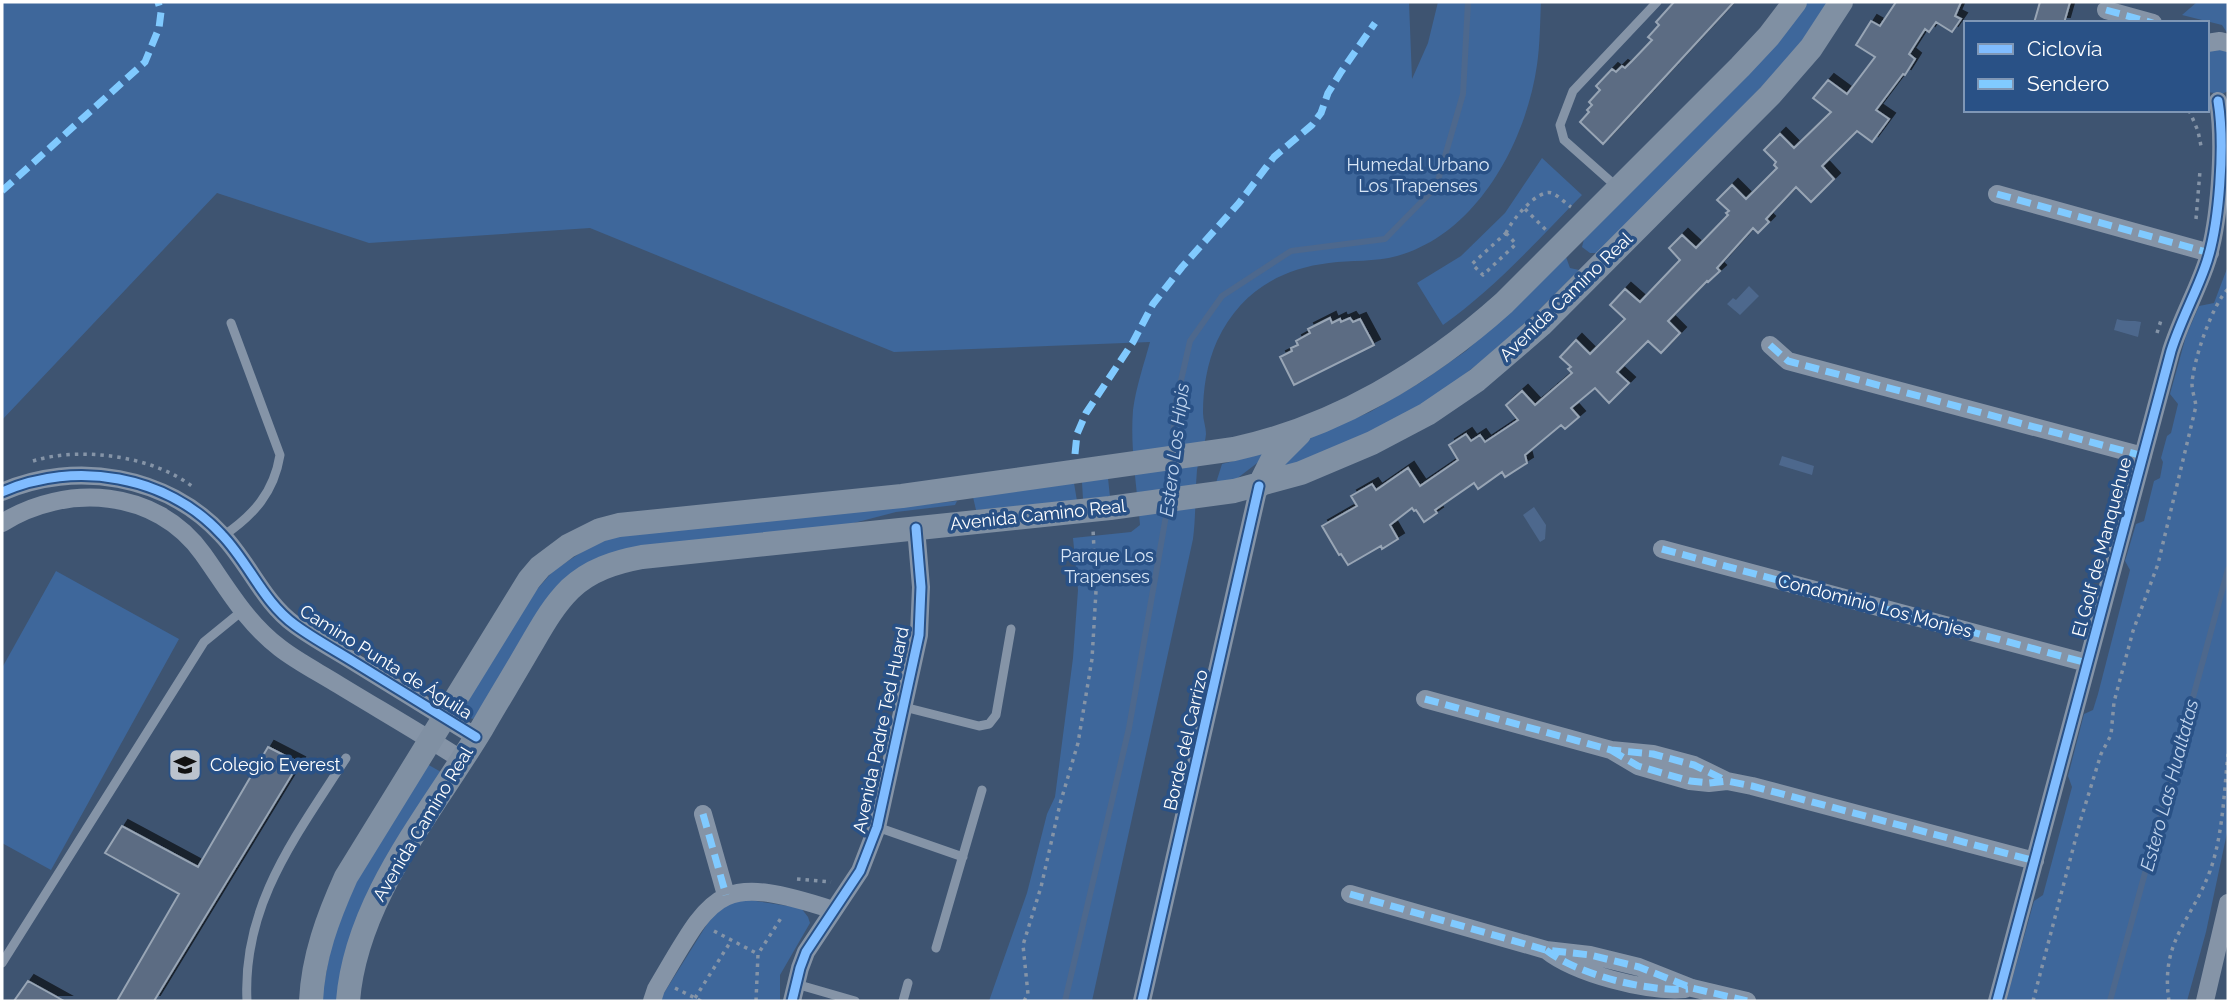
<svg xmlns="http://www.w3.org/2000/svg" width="2230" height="1003" viewBox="0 0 2230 1003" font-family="Raleway,sans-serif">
<defs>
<filter id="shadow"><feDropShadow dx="6" dy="-6" stdDeviation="0" flood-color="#0009"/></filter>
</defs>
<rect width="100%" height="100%" fill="#3e5471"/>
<path fill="#3e679b" d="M2 2H1409L1412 79 1428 43 1438 2H1541C1540 23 1540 45 1537 65 1526 142 1477 234 1397 256 1375 262 1351 260 1329 263 1278 269 1239 294 1217 341 1207 363 1203 389 1203 413 1203 420 1206 427 1206 434 1205 446 1199 458 1197 470 1195 493 1196 516 1193 539L1092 1001H989L1027 893 1047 814 1055 797 1073 658 1078 590 1073 538 1131 532 1140 525C1137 487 1130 448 1133 410 1136 387 1144 364 1150 342L894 352 590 228 369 243 217 193 2 420Z
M1807 2H1829L1812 29 1783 65 1598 253H1590L1582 247 1584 239Z
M2197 2H2228V34L2222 25 2182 15Z
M2213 49 2228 51V91L2222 94 2207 92V50Z
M1542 158 1582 195C1538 240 1495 288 1443 325L1417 283 1461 256 1505 213Z
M1566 257 1570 268 1579 270C1522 328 1463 384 1391 422 1359 439 1324 451 1292 465L1282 466 1284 455 1315 435 1370 412 1421 382 1466 351Z
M2228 266V828L2206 932 2187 1001H2006L2034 901 2043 895 2072 787 2068 776 2084 714 2093 710 2098 694 2130 570 2125 561 2136 524 2144 521 2154 481 2160 478 2163 462 2161 458 2167 436 2171 433 2178 404 2170 394 2186 336 2199 306 2214 303Z
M1264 453 1265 457 1235 480 1216 483 1222 464Z
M1108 478 1110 497 1083 499 1082 482Z
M1074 483 1077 501 976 510 973 497Z
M957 501 955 505 896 512 846 525 592 561 473 719 462 715 460 711 532 595 554 570 591 546 617 536Z
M56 571 179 639 51 870 2 843V668Z
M427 764 441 772 338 1001H321L332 941 355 884Z
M743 899 801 908 808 917 810 923 780 975V1001H659L714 913 727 904Z"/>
<path fill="#4d688d" d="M1749 286 1759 296 1740 315 1727 304 1733 298 1736 300Z
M2117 319C2126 322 2133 320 2141 322L2138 337 2114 330Z
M1782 456 1814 466 1812 475 1779 465Z
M1534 507 1546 525 1545 539 1540 542 1523 515Z"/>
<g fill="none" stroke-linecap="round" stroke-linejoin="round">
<path stroke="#4d688d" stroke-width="6" d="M1172 452 1175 407 1190 341 1222 296 1291 251 1385 239 1436 187 1463 94 1468 2
M1169 493 1171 462
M1065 1001 1129 728 1168 504
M2110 1001 2228 569"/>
</g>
<path fill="#5b6c83" stroke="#98a5b5" stroke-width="2" filter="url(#shadow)" d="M1674 2H1734L1603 144 1580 122 1589 112 1587 110 1592 105 1589 102 1600 90 1596 86 1612 69 1616 72 1622 66 1625 68 1632 61 1652 40 1648 37 1659 25 1656 22Z
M1896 2H1961L1955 16 1961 19 1952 32 1936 22 1929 32 1925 29 1909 54 1915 59 1905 75 1903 74 1876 110 1889 119 1872 142 1857 131 1822 166 1834 179 1811 202 1796 187 1766 219 1769 222 1758 233 1753 228 1717 268 1720 271 1708 282 1707 281 1668 321 1680 333 1661 353 1648 341 1617 372 1629 383 1609 403 1595 388 1571 408 1579 417 1565 429 1561 425 1525 455 1527 463 1505 477 1502 472 1478 489 1474 483 1435 510 1437 513 1424 522 1416 510 1414 511 1412 508 1390 525 1398 539 1382 549 1381 546 1348 565 1341 554 1339 555 1322 526 1357 506 1351 496 1372 484 1376 490 1408 468 1420 486 1458 460 1449 445 1466 434 1471 441 1480 435 1485 442 1518 420 1506 405 1522 391 1535 405 1572 373 1568 369 1571 367 1560 357 1576 340 1590 354 1625 319 1610 305 1625 289 1640 302 1680 260 1669 248 1682 235 1696 248 1728 215 1726 213 1729 211 1717 200 1732 185 1746 199 1777 168 1774 165 1776 162 1764 150 1780 134 1794 148 1831 112 1813 98 1828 80 1847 94 1875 57 1856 45 1871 21 1880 26Z
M2040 2H2070L2064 23H2034Z
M1330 318 1332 323 1340 319 1341 322 1350 318 1353 322 1360 319 1374 345 1294 385 1280 357 1292 351 1291 348 1298 345 1296 341 1310 333 1308 329Z
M268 747 299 763 154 1001H117L179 894 105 853 122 826 198 867Z
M28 981 64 1001H14Z"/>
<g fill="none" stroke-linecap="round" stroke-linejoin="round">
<path stroke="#8594a7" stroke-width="3.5" stroke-dasharray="3.5 5" stroke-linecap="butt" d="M2189 110 2198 131 2201 146
M1525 209 1548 232
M2196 219 2200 171
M1506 233 1516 244 1483 275 1472 264Z
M1506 233C1511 221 1538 188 1552 193 1559 196 1565 203 1571 207
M2157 333 2162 317
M33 461C81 446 153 456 193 487
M797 879 831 882
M714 931 758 954
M675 988 701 1001
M695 998 731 941
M756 1001 758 954 783 915
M1024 1001 1028 994 1023 945 1041 887 1060 804 1078 743 1092 659 1096 591 1093 529
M2033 1001 2080 822 2101 754 2111 735 2114 702 2133 631 2158 564 2196 406C2195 399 2192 391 2192 384 2193 361 2212 305 2228 289
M2169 1001C2160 941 2191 922 2210 871 2223 835 2224 792 2228 754"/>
<path stroke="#8594a7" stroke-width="9" d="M1617 187 1564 140 1560 125 1573 91 1657 2
M223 536C254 515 274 492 280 455L231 323
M904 707 979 726 989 724 996 715 1011 629
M877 827 963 857
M936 948 982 790
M2 963 204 642 242 611
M796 984 855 1001
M247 1001C242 904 297 835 346 758
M903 1001 908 983"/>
<path stroke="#8594a7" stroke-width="18" d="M2106 10 2153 23
M2207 43 2220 41 2228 43
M1997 194 2210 253
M1770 345 1788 361 2143 456
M2 492C75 460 167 475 222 535 249 563 263 602 295 625 314 639 335 650 354 662 394 687 435 712 476 737
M2 523C66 483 156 488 203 554 228 589 245 621 280 648 298 662 320 673 339 685 380 710 422 734 462 760
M1662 549 2087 663
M1425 699 1611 750 1653 754 1694 765 1727 781
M1611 750 1638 766 1690 781 1709 783 1727 781 1752 786 2035 861
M703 814 726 895
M1350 894 1546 950 1590 955 1639 967 1692 988 1747 1001
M1546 950C1576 974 1647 992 1685 989
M652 1001 656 989C714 891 716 872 833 910
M792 1001 800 968 806 952 860 871 877 827 919 635 921 587 916 528
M1142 1001 1259 486
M1997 1001 2171 351C2180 322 2195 295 2205 267 2220 226 2225 143 2218 101
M2205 1001 2228 903"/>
<path stroke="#8090a3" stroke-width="24" d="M1259 486 1271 462 1299 434
M311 1001C313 957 328 917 346 877L529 580 540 567 568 546 600 530 619 525 902 496 1234 449C1335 427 1427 372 1504 303L1740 67 1769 36 1795 2
M348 1001C356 899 431 813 482 728 497 702 513 676 528 650 541 628 552 607 570 589 590 570 615 562 642 557L1110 508 1234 491 1301 473 1372 443 1427 414 1477 380 1541 325 1770 95 1811 48 1841 2"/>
<path stroke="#80caff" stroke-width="7" stroke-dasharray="14 7" stroke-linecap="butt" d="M2106 10 2153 23
M2 191 145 62 159 28 161 12 158 2
M1997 194 2210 253
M1770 345 1788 361 2143 456
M1075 454 1077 434 1086 413 1133 342 1153 304 1182 267 1239 203 1274 157 1312 125 1321 113 1328 93 1341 72 1375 23
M1662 549 2087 663
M1425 699 1611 750 1653 754 1694 765 1727 781
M1611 750 1638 766 1690 781 1709 783 1727 781 1752 786 2035 861
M703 814 726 895
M1350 894 1546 950 1590 955 1639 967 1692 988 1747 1001
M1546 950C1578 975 1648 992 1688 989"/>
<defs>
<path id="cycleway" d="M2 492C75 460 167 475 222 535 249 563 263 602 295 625 314 639 335 650 354 662 394 687 435 712 476 737
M792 1001 800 968 806 952 860 871 877 827 919 635 921 587 916 528
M1142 1001 1259 486
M1997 1001 2171 351C2180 322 2195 295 2205 267 2220 226 2225 143 2218 101"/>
</defs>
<use href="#cycleway" stroke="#295186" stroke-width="13"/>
<use href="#cycleway" stroke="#80bcff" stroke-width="9"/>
</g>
<defs>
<symbol id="school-square" viewBox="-11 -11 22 22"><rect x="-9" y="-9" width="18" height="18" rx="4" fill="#bbc3cd" stroke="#295186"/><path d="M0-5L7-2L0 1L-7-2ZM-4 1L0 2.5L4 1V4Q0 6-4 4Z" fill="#111"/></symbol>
</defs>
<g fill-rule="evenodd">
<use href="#school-square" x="166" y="746" width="38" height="38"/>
</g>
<g text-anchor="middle" stroke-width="7" stroke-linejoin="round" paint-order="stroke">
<g font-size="18" fill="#d8e6f6" stroke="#295186">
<text x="1418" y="171">Humedal Urbano<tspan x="1418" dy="21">Los Trapenses</tspan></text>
<text x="1107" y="562">Parque Los<tspan x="1107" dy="21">Trapenses</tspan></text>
</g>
<g font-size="18" fill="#fff" stroke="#295186">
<text transform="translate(1566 297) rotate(-44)" y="6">Avenida Camino Real</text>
<text transform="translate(1038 515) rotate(-6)" y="6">Avenida Camino Real</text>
<text transform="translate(2102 547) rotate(-75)" y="6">El Golf de Manquehue</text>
<text transform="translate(1875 606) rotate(15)" y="6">Condominio Los Monjes</text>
<text transform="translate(386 662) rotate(32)" y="6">Camino Punta de Águila</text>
<text transform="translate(881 730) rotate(-78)" y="6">Avenida Padre Ted Huard</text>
<text transform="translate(1186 740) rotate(-77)" y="6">Borde del Carrizo</text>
<text transform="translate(423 824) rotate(-59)" y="6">Avenida Camino Real</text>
</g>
<g font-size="18" fill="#fff" stroke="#295186" text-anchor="start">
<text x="210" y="771">Colegio Everest</text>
</g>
<g font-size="19" font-style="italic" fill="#c1d5ef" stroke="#295186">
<text transform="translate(1174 450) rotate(-83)" y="7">Estero Los Hipis</text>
<text transform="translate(2169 785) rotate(-75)" y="7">Estero Las Hualtatas</text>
</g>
</g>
<rect width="2230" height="1003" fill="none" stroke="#ffffff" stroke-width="7"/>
<rect x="1964" y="21" width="245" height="91" fill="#295186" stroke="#7f97b6" stroke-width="2"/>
<rect x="1978" y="44" width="35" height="10" fill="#80bcff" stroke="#7f97b6" stroke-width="2"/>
<text x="2027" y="56" font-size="21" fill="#ffffff">Ciclovía</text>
<rect x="1978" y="79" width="35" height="10" fill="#80caff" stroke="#7f97b6" stroke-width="2"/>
<text x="2027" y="91" font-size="21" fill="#ffffff">Sendero</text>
</svg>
